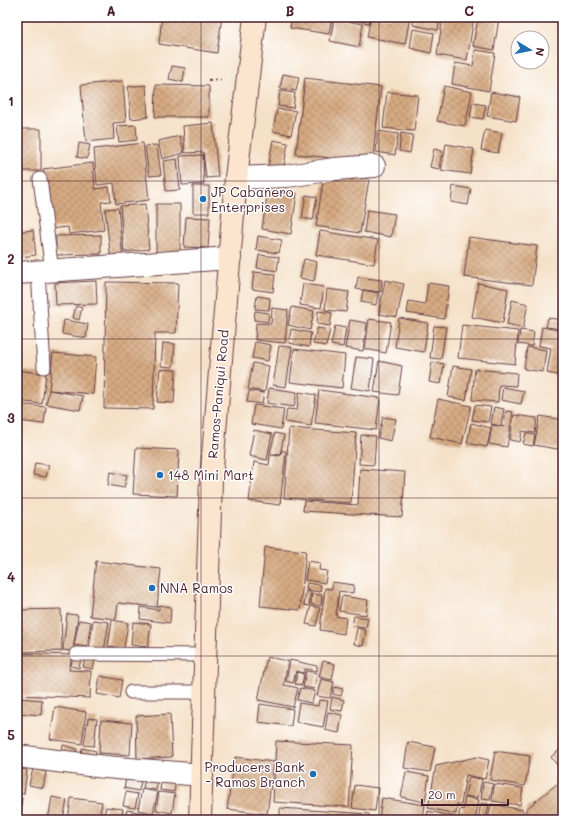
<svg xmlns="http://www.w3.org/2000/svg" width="580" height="837" viewBox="0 0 580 837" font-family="Mali,sans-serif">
<defs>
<pattern id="building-cross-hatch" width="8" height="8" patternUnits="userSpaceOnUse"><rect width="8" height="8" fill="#d7ab83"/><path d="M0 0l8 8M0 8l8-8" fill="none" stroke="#b08b6b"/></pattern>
</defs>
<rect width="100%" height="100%" fill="#fff"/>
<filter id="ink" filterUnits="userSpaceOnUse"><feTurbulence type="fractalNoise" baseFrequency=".025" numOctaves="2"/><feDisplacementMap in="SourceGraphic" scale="8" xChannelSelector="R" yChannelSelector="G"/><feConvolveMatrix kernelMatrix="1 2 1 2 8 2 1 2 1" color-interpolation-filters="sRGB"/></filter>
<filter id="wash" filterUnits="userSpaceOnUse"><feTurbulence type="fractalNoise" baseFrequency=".012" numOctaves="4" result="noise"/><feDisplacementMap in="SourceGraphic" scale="16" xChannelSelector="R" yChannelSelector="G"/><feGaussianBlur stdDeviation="0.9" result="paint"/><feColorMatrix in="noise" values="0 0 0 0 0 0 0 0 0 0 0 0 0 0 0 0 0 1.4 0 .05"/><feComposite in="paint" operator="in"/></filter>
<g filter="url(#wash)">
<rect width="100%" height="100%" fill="#f5e1c8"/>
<g id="blocks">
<path fill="url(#building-cross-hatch)" d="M162 17H222L217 53 159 44Z
M292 17H332L329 34 290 28Z
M339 17H370L369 23Z
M371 17H410L405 44 367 37Z
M414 17H441L438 30 413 25Z
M443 17H474L467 60 437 55Z
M478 17 499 18 494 50 473 46Z
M334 19 363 24 359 47 330 41Z
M413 29 434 33 431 53 410 48Z
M475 50 495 53 489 91 452 84 455 63 473 66Z
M172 66 185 68 183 82 169 79Z
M283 74 299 77 296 91 280 88Z
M305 78 381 87 372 163 296 154Z
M123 81 126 122 113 123 114 139 86 142 81 85Z
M146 85 148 117 131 119 128 87Z
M156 85 209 86V117H155Z
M444 86 472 92 465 126 437 121Z
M280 91 295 93 293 108 278 106Z
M387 92 418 95 414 131 383 128Z
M491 92 520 97 516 121 487 116Z
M472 103 486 105 483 119 470 117Z
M277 109 296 111 291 135 273 131Z
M213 123 218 177 206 178 203 152 185 153 183 126Z
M136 125 137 140 119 142 117 126Z
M17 129H41V171H17Z
M485 130 502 133 498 153 481 150Z
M378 131 398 134 395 155 376 152Z
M401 133 413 135 410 153 399 151Z
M180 136 184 153 162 159 158 141Z
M273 140 288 143 283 171 268 168Z
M79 143 90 145 87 159 77 157Z
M143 143 149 200 116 204 114 183 97 185 94 149Z
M446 144 474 149 470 174 441 170Z
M157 145 161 175 149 176 145 146Z
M434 149 442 151 439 169 430 167Z
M203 155 204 184 182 185 180 156Z
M177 159 180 190 166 191 163 161Z
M93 163 95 189 109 187 111 201 101 202 104 230 69 234 68 227 49 229 43 169Z
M324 176 353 180 354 176 369 179 360 233 316 226Z
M193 186H209V213H193Z
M453 186 471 189 468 205 451 202Z
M268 189 297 193 291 234 262 229Z
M306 195 317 197 313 220 302 218Z
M145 204 149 249 124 252 120 206Z
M156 204H180V252H156Z
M118 208 123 259 111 260 105 209Z
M367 210 395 214 391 237 364 232Z
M186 217 210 218 208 248 184 247Z
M33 230 36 255 20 257 17 232Z
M320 231 378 240 374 264 316 255Z
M101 235V254L56 255V236Z
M258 236 282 240 279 253 256 250Z
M469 237 537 246 532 285 464 277Z
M259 255 279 257 277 271 257 268Z
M304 259 317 262 314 281 300 278Z
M254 272 275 274 273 292 252 289Z
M358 277 382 280 381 292 356 289Z
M385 280 404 284 397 317 379 314Z
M96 281 97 304 56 305 55 283Z
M106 282 178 283 176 333H155L153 409 104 408Z
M428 283 449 286 444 319 407 313 409 301 425 304Z
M478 283 508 289 503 323 472 317Z
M303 284 324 287 321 308 300 305Z
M327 289 349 292 346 312 325 310Z
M363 290 378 293 376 305 361 302Z
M257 296 270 298 269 310 255 309Z
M512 300 528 304 523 328 507 324Z
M76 306 82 308 79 320 73 318Z
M292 307 314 311 310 330 288 325Z
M272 308 288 310 285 343 255 340 256 323 271 324Z
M255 311 269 313 268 322 254 320Z
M318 311 332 313 330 326 317 324Z
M399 318 428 323 424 352 395 347Z
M548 318 563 320V329L546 327Z
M369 319 391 322 386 353 365 349Z
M64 320 88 324 86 338 62 334Z
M350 320 367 323 363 351 345 348Z
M462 325 518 331 515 364 458 358Z
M335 326 346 328 343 347 331 345Z
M434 326 446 327 441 359 430 358Z
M542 327 563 331V376L547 373 551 348 539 346Z
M317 328 330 330 326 346 313 344Z
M291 329 311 333 309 347 289 343Z
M520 330 534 332 532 346 518 344Z
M255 342 271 345 268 361 252 358Z
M163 343 175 344 173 367 161 366Z
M279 346 292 347 286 387 273 385Z
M527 347 546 350 543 372 524 369Z
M294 349 345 355 342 388 290 382Z
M53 353 96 357 93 394 49 390Z
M356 357 374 359 370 391 351 388Z
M379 361 402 366 398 395 374 392Z
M432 362 444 364 441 384 429 382Z
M253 363 269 366 265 392 248 389Z
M453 366 471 369 466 400 448 397Z
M160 369 176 370 174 403 157 402Z
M475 369 517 373 516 386 499 385 498 402 472 400Z
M17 370 46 374 42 404 17 401Z
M503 387 524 391 521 404 501 400Z
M269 388 297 392 294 407 267 403Z
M49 390 83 396 80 410 46 404Z
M319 390 380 398 376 430 315 423Z
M249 391 264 393 262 404 247 402Z
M299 392 316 395 311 426 285 422 287 409 297 410Z
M438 399 471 406 462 444 430 437Z
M17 404 46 407 44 424 17 421Z
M254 405 284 409 281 429 251 424Z
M475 405 491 407 488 422 472 420Z
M494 407 504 409 501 426 491 424Z
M506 411 513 412 507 447 489 444 492 425 504 427Z
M514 415 537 418 535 433 522 431 520 442 510 440Z
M540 416 563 420V450L534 445Z
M383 417 396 419 391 441 378 438Z
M471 423 491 428 487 447 467 443Z
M289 428 356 433 351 503 284 498Z
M254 430 272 434 267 460 249 456Z
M275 433 284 435 280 455 270 453Z
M526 433 535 435 533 446 523 444Z
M361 435 376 436 374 465 359 464Z
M136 448 179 450 177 496 133 494Z
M282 450 286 452 280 505 249 501 254 462 269 465 270 455 280 456Z
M35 463 49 465 46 477 33 475Z
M360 469 405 472 402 517 303 511 304 501 358 505Z
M110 472 127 475 124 488 108 485Z
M265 547 306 551 300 610 260 606Z
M96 561 161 569 157 607 118 603 116 619 90 616Z
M308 561 320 563 319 570 327 571 325 583 305 580Z
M332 582 354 585 353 593 339 591 336 616 346 618 344 634 320 630 325 588 332 589Z
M307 583 321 585 320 592 306 590Z
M306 591 311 592 309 606 304 605Z
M312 594 322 595 321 606 311 604Z
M342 596 368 600 366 615 339 611Z
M159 605 171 607 170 623 140 619 141 607 159 610Z
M311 606 320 608 316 626 306 624Z
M61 609 62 651 20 652V610Z
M67 614 78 615 73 651 63 650Z
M354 616 368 618 366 628 352 626Z
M79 620 91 622 87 647 74 645Z
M93 620 109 622 104 651 89 648Z
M112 620 128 623 124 648 108 646Z
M133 622 151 624 148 647 131 645Z
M357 628 366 630 363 646 354 644Z
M17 653 72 655 69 670 91 671 90 698 17 695Z
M73 657 81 659 79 668 71 666Z
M267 657 288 661 284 685 298 688 293 707 258 700Z
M85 658 95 660 93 669 83 667Z
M290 660 317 666V671L305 669 304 673 296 671 293 683 286 681Z
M323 661 335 664 332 680 319 677Z
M306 671 317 673 314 689 303 687Z
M297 672 304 674 302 685 295 684Z
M100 676 122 680 119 698 97 694Z
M321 679 334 682 330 698 317 696Z
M334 687 343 689 341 696 333 694Z
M300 688 315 691 312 703 297 700Z
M332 697 344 700 342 711 330 709Z
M17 698 42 700 41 715 17 713Z
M319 700 328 701 323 727 296 722 299 703 318 706Z
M260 704 293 709 291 726 258 722Z
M55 707 86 712 82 744 50 739Z
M328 712 342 715 339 733 325 730Z
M170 714 172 757 137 759 136 716Z
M88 718 97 719 94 746 84 745Z
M101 720 132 723 130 755 99 753Z
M276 741 353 745 349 807 273 802Z
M408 742 435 747 430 772 404 768Z
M63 745 77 749 74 760 60 757Z
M82 748 96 751 93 763 80 760Z
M562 748H563V773L551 757Z
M495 751 530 756 525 786 490 780Z
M235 757 274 762 267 814 227 809Z
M476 757 489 760 485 779 466 775 461 805 457 804 456 814 428 808 436 766Z
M17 769 27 770 24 794 17 793Z
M33 769 46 772 43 788 29 785Z
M406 772 429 776 425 802 401 797Z
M127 773 142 776 139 791 124 788Z
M146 774 159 776 156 790 143 788Z
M469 777 482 779 478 798 465 796Z
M162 778 176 780 174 792 160 790Z
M563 779V820L525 819 526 809Z
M483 782 493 784 490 800 481 799Z
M494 784 523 788 520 805 492 801Z
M355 785 378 788 375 811 352 808Z
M142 789 158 792 153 813 138 810Z
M126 792 138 794 135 808 123 806Z
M159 792 175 794 172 813 156 810Z
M17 797 22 798 20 820H17Z
M52 797 67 800 63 820H48Z
M465 797 479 800 475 820H458L460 809 463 810Z
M71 798 102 802 99 820H68Z
M382 798 425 805 423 820H379Z
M481 803 489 804 486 820H478Z
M491 804 523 810 522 820H488Z
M106 807 123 809 121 820H103Z
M280 808 369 814V820H280Z
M127 810 149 814 148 820H125Z
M428 811 456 817 455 820H426Z"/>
</g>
</g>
<g filter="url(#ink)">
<use href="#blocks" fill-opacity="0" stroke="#643c43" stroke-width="1"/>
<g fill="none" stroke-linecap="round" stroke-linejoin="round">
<defs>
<path id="service" d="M40 179 52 271
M38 272 44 367
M76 654 206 655
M131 692H204"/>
<path id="minor" d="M236 178 287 176 335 169 374 166
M17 756 105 767 202 775"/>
<path id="tertiary" d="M17 273 230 258"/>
<path id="secondary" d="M200 820 211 480 236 178 255 17"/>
</defs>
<use href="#service" stroke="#643c43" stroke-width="15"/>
<use href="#minor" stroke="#643c43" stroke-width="24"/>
<use href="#tertiary" stroke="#643c43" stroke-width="24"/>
<use href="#secondary" stroke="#643c43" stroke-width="24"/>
<path stroke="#643c43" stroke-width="2.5" stroke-dasharray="3 3" stroke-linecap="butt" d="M208 80H221"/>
<use href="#service" stroke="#fff" stroke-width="13"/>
<use href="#minor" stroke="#fff" stroke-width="22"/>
<use href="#tertiary" stroke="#fff" stroke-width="22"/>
<use href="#secondary" stroke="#fce5cf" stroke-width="22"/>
</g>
</g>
<path fill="none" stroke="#4a1f2b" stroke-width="1" stroke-opacity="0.55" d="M201 17V820M379 17V820M17 181H563M17 339H563M17 498H563M17 656H563"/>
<g fill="#1f6fb2" stroke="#fff" stroke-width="1.5">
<circle cx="203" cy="199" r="4"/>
<circle cx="160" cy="475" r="4"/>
<circle cx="152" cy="588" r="4"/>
<circle cx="313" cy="774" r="4"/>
</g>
<g text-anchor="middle" stroke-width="3" stroke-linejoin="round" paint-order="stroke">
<g font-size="13" fill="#4a1f2b" stroke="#fff" text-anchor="start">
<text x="211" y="197">JP Cabañero<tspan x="211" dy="15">Enterprises</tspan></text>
<text x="168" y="480">148 Mini Mart</text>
<text x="160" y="593">NNA Ramos</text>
<text x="305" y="772" text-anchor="end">Producers Bank<tspan x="305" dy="15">- Ramos Branch</tspan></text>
</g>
<g font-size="13" fill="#4a1f2b" stroke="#fff">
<text transform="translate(218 394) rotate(-85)" y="5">Ramos-Paniqui Road</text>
</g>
</g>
<rect width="580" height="837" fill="none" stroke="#fff" stroke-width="44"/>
<g transform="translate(530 50) rotate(100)"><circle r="19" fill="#ffffff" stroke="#b7a5aa"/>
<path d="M0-3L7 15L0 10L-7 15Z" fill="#1f6fb2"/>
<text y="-6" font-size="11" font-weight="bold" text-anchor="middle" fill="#4a1f2b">N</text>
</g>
<path d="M422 799v6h86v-6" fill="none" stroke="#4a1f2b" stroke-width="2"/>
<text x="428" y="799" font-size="12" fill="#4a1f2b" stroke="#ffffff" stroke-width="3" paint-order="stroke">20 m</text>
<rect x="22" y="22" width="536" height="793" fill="none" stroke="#4a1f2b" stroke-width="1.5"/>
<g font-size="13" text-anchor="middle" font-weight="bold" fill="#4a1f2b">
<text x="111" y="16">A</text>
<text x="290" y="16">B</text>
<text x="469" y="16">C</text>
<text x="11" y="106">1</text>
<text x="11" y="264">2</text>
<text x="11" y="423">3</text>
<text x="11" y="582">4</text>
<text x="11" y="740">5</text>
</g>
</svg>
